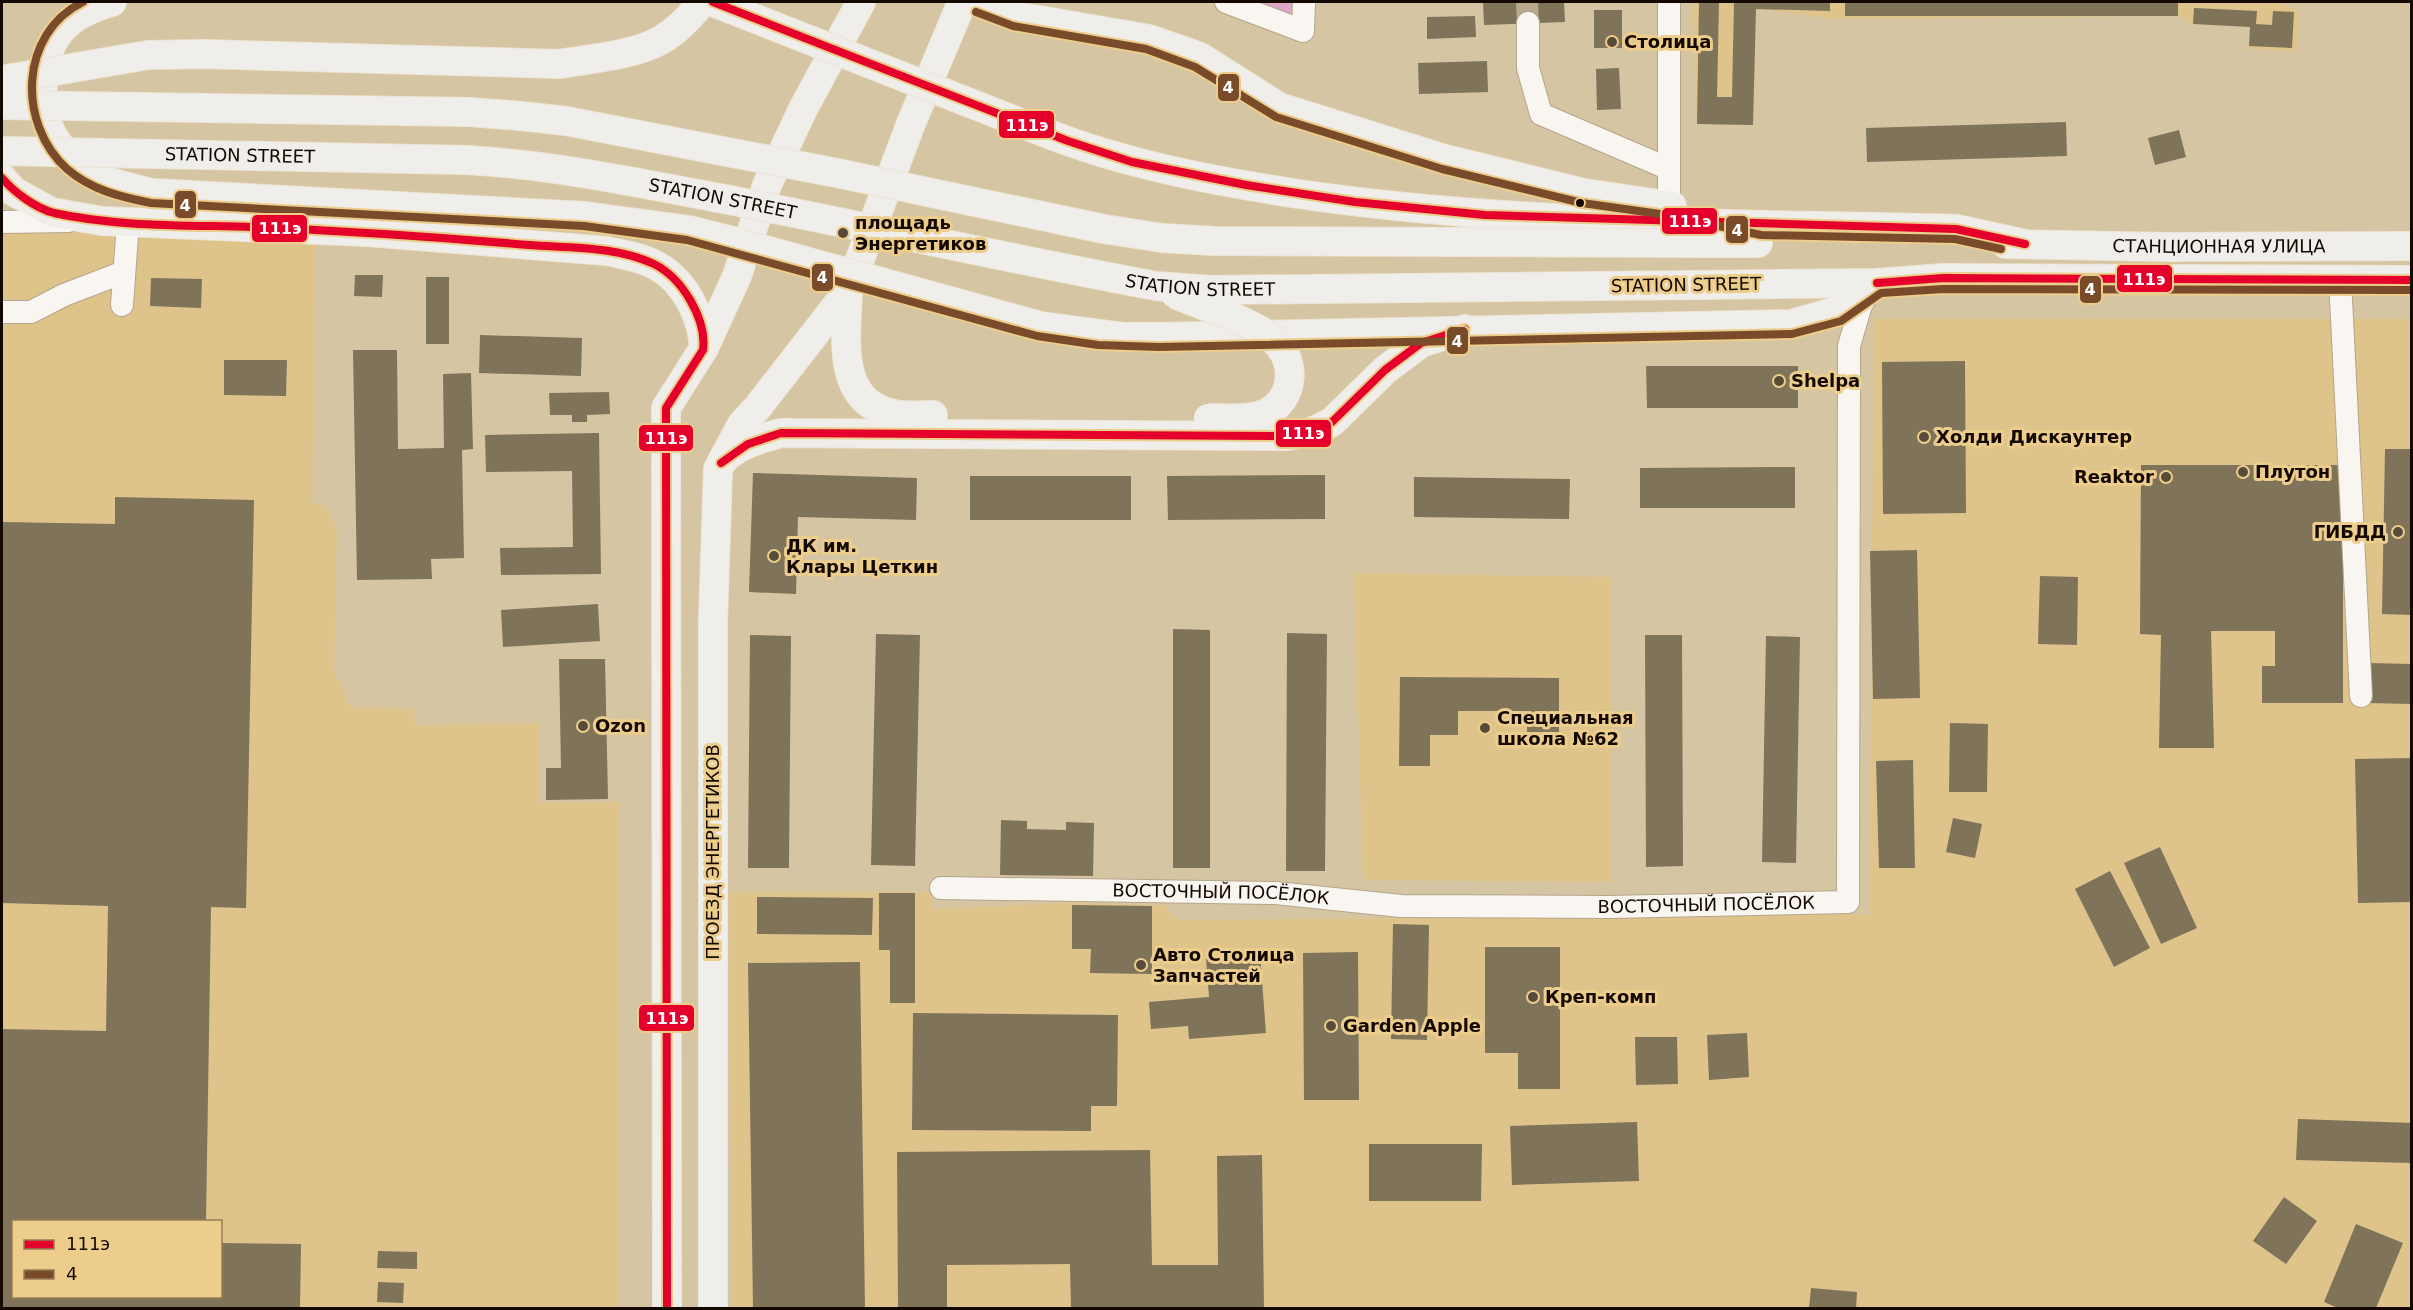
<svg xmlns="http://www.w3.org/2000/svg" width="2413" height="1310" viewBox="0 0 2413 1310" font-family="'DejaVu Sans',sans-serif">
<rect width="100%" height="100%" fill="#d6c5a2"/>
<path fill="#dec38b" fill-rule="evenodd" d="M1692 2H2277L2298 11 2297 51 2248 49 2250 27 2193 24 2178 16 1836 19 1756 9 1753 125 1697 124Z
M2 227 316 240 312 504 327 506 337 531 334 671 351 707 414 709 415 725 539 723V803L619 802 618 1308H2ZM14 1222H220V1296H14Z
M1874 319H2411V1308H732L729 892H931V909L1069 903 1164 905 1178 920 1869 914Z
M1354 573 1611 577 1612 882 1363 880Z"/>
<path fill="#dca7c7" d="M1254 2H1287L1294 4 1289 17Z"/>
<path fill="#7f735a" d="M1483 2H1564L1565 22 1484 25Z
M1699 2H1719L1717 97H1732L1734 2H1830V11L1756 9 1753 125 1697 124Z
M1845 2H2178V16H1845Z
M2194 8 2257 11 2256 24 2272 25 2273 11 2294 12 2292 48 2249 46 2250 27 2193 24Z
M1594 10H1622V48H1594Z
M1475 16 1476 37 1427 39V17Z
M1487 61 1488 92 1419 94 1418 63Z
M1619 68 1621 109 1597 110 1596 69Z
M2066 122 2067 156 1867 162 1866 128Z
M2179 130 2186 157 2155 165 2148 138Z
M355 275H383L382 297 354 296Z
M426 277H449V344H426Z
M151 278 202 279 201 308 150 306Z
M480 335 582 338 581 376 479 373Z
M353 350H397L398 449 444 448 443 374 471 373 473 449 462 450 464 558 431 559 432 579 357 580Z
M224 360H287L286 396 224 395Z
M1965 361 1966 513 1883 514 1882 362Z
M1646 366H1798V408H1647Z
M609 392 610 414 587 415V422H572V415H550L549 393Z
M599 433 601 574 501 575 500 548 573 547 572 471 486 472 485 435Z
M2385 449H2412V615L2382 614Z
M2141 465H2343V703H2262V666H2275V631H2211L2214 748H2159L2161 635 2140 634Z
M1795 467V508H1640V468Z
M753 473 917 478 916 520 798 517 796 594 749 592Z
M1325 475V519L1168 520 1167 476Z
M970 476H1131V520H970Z
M1414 477 1570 479 1569 519 1414 517Z
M115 497 254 500 246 908 211 907 206 1222H14V1296H220V1243L301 1244 300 1308H2V1029L106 1031 108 906 2 903V522L115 524Z
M1917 550 1920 698 1873 699 1870 551Z
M2040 576 2078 577 2077 645 2038 644Z
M598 604 600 641 503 647 501 610Z
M1173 629 1210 630V868H1173Z
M1287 633 1327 634 1325 871H1286Z
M876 634 920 635 915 866 871 865Z
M750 635 791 636 789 868H748Z
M1645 635H1682L1683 866 1646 867Z
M1766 636 1800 637 1796 863 1762 862Z
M559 659H605L608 799 546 800V768H561Z
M2369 663 2412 664V704L2368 703Z
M1400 677 1559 678V732H1527V711H1458V735H1430V766H1399Z
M1950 723 1988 724 1987 792H1949Z
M2412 758V902L2358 903 2355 759Z
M1913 760 1915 868H1879L1876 761Z
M1953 818 1982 824 1975 858 1946 852Z
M1001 820 1027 821V829L1066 830V822L1094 823 1093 876 1000 875Z
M2160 847 2197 928 2161 944 2124 863Z
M2110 871 2150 948 2114 967 2075 889Z
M879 893H915V1003H890V950H879Z
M757 897 873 898 872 935 757 934Z
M1072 905 1152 906V974L1090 973 1091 949H1072Z
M1393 924 1429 925 1427 1040 1391 1039Z
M1485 947H1560V1089H1518V1053H1485Z
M1358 952 1359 1100H1304L1303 953Z
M1260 954 1266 1033 1189 1039 1188 1026 1151 1029 1149 1002 1209 997 1206 958Z
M860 962 865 1308H753L748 963Z
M913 1013 1118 1015 1117 1106H1091V1131L912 1130Z
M1747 1033 1749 1077 1709 1080 1707 1035Z
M1635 1037H1677L1678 1084 1636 1085Z
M2298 1119 2412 1123V1163L2296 1160Z
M1637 1122 1639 1181 1512 1185 1510 1126Z
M1369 1144H1482L1481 1201H1369Z
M1150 1150 1152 1265H1218L1217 1156 1262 1155 1264 1308H1071L1070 1264 947 1265V1308H898L897 1152Z
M2284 1197 2317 1221 2286 1264 2253 1241Z
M2356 1224 2403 1243 2376 1308H2338L2324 1302Z
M378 1251 417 1252V1269L377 1268Z
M378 1282 404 1283 403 1303 377 1302Z
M1811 1288 1857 1292 1856 1308H1809Z"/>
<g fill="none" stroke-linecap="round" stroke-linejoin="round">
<path stroke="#b9a98a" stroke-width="22" stroke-dasharray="22 11" stroke-linecap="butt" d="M1527 2 1528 23"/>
<defs>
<g id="minor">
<path d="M1226 2 1303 31 1304 2"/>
<path d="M1669 2V205"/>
<path d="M1528 23V68L1541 114 1667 168"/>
<path d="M2 222 68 221"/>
<path d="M2340 279 2361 696"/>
<path d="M122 305 128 222"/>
<path d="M2 312H31L64 295 124 272"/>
<path id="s1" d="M941 888 1276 893 1401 906 1608 907 1848 902 1849 346 1861 305 1872 289"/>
</g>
<g id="major">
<path d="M112 2C92 8 71 16 58 34 40 58 40 94 47 122 51 138 67 156 80 166 99 182 128 187 152 193"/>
<path d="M980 2 1015 16 1149 39 1200 57 1279 107 1445 159 1584 193 1672 206"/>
<path d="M560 64C589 59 636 55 661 40 677 31 691 16 702 2"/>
<path d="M1046 133C1125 164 1209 180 1292 193 1512 226 1735 223 1956 229L2025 244"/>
<path d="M2 178 13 191 51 212 102 221 368 232 607 251C624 255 642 257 657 266 686 282 702 317 704 348"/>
<path d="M1693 243H1758"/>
<path id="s2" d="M2006 244 2169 247 2412 246"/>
<path d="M1696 285 1877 283 1943 278 2412 280"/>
<path d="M848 291C846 341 835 406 900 415 911 416 922 415 933 415"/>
<path d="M1159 337 1792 324 1837 311 1877 283"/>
<path d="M723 460C740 444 759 439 781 433L1287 436 1312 432 1332 422 1385 370 1421 343 1465 329"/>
<path d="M667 1308 666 408 704 348 737 276 767 185 804 107 861 2"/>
<path d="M713 1308V620L718 469 742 424 757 408 848 291 910 126 962 2"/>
</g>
</defs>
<use href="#minor" stroke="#b4a68c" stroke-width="24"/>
<use href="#major" stroke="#ede5d5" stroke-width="30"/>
<use href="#minor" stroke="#f9f6f1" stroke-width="22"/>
<use href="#major" stroke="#f0eeeb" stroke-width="28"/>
<defs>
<g id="major-bridge">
<path d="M713 2 1046 133"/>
<path d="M2 80 148 55 203 54 560 64"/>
<path d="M2 105 469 112 521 116 566 121 837 173 1104 229 1162 238 1214 241 1693 243"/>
<path id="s3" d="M2 151 467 160C553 165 634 182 719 198 865 226 1010 259 1156 286L1211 290 1696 285"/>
<path d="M152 193 585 216 689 230 733 241 1040 326 1124 337H1159"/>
<path d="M1175 294C1200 305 1255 323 1274 340 1300 363 1293 407 1258 416 1242 420 1224 418 1208 418"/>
</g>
</defs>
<use href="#major-bridge" stroke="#ede5d5" stroke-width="30" stroke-linecap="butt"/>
<use href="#major-bridge" stroke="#f0eeeb" stroke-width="28"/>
<defs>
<path id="bus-1" d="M713 2 1068 141 1132 162 1246 185 1355 202 1485 215 1956 229 2025 244
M2 178C14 192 35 208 54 213 118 227 187 225 253 227 345 231 437 237 529 245 569 248 616 246 654 264 682 278 707 319 703 350L666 408 667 1308
M1877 283 1943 278 2412 280
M721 463 748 444 781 433 1287 436 1312 432 1332 422 1385 370 1421 343 1465 329"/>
<path id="bus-2" d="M83 2C19 33 17 124 67 169 91 190 121 197 151 203L584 226 687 240 1037 336 1098 345 1159 347 1792 334 1841 321 1881 293 1943 289 2412 290
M976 12 1013 26 1146 49 1195 67 1276 117 1442 169 1582 203 1667 215 1761 235 1955 239 2001 249"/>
</defs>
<use href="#bus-1" stroke="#eccd8c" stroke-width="12"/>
<use href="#bus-2" stroke="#eccd8c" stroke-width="12"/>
<use href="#bus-1" stroke="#e4002b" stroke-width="8"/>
<use href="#bus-2" stroke="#7a4b2a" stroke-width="8"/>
</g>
<g fill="#584b39" stroke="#eccd8c" stroke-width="2">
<circle cx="1612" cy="42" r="6"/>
<circle cx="843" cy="233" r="6"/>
<circle cx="1779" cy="381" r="6"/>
<circle cx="1924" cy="437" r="6"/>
<circle cx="2243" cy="472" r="6"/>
<circle cx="2166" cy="477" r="6"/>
<circle cx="2398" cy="532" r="6"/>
<circle cx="774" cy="556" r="6"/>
<circle cx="583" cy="726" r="6"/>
<circle cx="1485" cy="728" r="6"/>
<circle cx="1141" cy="965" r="6"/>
<circle cx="1533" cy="997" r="6"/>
<circle cx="1331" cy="1026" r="6"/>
</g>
<circle fill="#140900" stroke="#eccd8c" stroke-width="2" cx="1580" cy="203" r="5"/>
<g text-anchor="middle" stroke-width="6" stroke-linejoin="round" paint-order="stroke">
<g font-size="18" font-weight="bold" fill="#140900" stroke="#eccd8c" text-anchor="start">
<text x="1624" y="48">Столица</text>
<text x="855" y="229">площадь<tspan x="855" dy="21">Энергетиков</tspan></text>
<text x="1791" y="387">Shelpa</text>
<text x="1936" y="443">Холди Дискаунтер</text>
<text x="2255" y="478">Плутон</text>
<text x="2154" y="483" text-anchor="end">Reaktor</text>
<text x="2386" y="538" text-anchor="end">ГИБДД</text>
<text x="786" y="552">ДК им.<tspan x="786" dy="21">Клары Цеткин</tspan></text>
<text x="1497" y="724">Специальная<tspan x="1497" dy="21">школа №62</tspan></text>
<text x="595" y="732">Ozon</text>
<text x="1153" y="961">Авто Столица<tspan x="1153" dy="21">Запчастей</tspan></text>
<text x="1545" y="1003">Креп-комп</text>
<text x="1343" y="1032">Garden Apple</text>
</g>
<g font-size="18" fill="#140900" stroke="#eccd8c">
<text dy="6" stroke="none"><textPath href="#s3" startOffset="238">STATION STREET</textPath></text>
<text dy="6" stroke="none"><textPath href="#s3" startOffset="724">STATION STREET</textPath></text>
<text dy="6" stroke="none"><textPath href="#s2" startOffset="213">СТАНЦИОННАЯ УЛИЦА</textPath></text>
<text dy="6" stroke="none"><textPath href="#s3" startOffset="1210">STATION STREET</textPath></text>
<text transform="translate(1686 285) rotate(-1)" y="6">STATION STREET</text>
<text transform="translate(713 852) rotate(-90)" y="6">ПРОЕЗД ЭНЕРГЕТИКОВ</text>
<text dy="6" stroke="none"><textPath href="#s1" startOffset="280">ВОСТОЧНЫЙ ПОСЁЛОК</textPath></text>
<text dy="6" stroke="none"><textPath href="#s1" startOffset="766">ВОСТОЧНЫЙ ПОСЁЛОК</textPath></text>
</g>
</g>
<g stroke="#eccd8c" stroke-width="2">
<rect x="1217" y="73" width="23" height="29" rx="6" fill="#7a4b2a"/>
<rect x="998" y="110" width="57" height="29" rx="6" fill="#e4002b"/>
<rect x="174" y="190" width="23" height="29" rx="6" fill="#7a4b2a"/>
<rect x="1661" y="207" width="57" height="28" rx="6" fill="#e4002b"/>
<rect x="251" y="214" width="57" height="29" rx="6" fill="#e4002b"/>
<rect x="1725" y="215" width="24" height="29" rx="6" fill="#7a4b2a"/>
<rect x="811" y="263" width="23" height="29" rx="6" fill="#7a4b2a"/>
<rect x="2116" y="264" width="57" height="29" rx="6" fill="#e4002b"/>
<rect x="2079" y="275" width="23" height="29" rx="6" fill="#7a4b2a"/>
<rect x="1446" y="326" width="23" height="29" rx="6" fill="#7a4b2a"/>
<rect x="1275" y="419" width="57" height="29" rx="6" fill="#e4002b"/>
<rect x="638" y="424" width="56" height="28" rx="6" fill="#e4002b"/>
<rect x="638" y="1004" width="57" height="28" rx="6" fill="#e4002b"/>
</g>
<g font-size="16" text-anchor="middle" font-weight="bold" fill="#fff">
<text x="1228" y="93">4</text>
<text x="1027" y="131">111э</text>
<text x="185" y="211">4</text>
<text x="1690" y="227">111э</text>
<text x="280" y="234">111э</text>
<text x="1737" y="236">4</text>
<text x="822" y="283">4</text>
<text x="2144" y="285">111э</text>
<text x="2090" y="295">4</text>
<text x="1457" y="347">4</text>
<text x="1303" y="439">111э</text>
<text x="666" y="444">111э</text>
<text x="667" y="1024">111э</text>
</g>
<rect width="2413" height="1310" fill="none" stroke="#140900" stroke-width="6"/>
<rect x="12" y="1220" width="210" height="78" fill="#eccd8c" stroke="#967f54" stroke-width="1.5"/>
<rect x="24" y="1240" width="30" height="9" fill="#e4002b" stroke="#967f54" stroke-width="1.5"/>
<text x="66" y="1250" font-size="18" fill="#140900">111э</text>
<rect x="24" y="1270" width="30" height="9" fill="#7a4b2a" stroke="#967f54" stroke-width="1.5"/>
<text x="66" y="1280" font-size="18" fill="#140900">4</text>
</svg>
